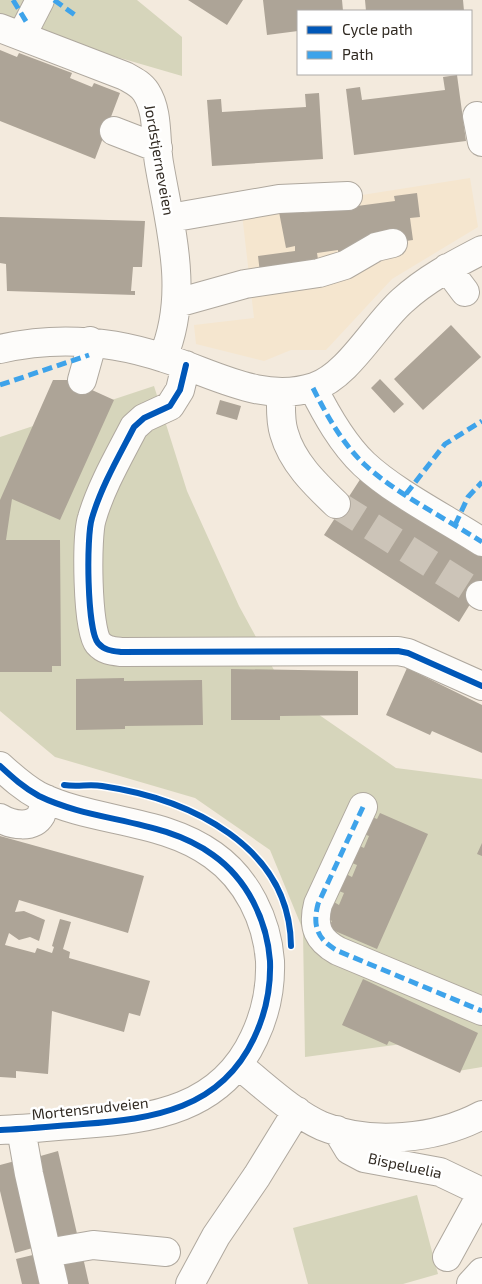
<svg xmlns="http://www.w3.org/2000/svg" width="482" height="1284" viewBox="0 0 482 1284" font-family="'Exo 2',sans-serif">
<rect width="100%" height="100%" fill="#f3eadd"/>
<path fill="#f5e6cf" d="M470 178 478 227 392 279 326 350H291L264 361 196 344 194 325 254 318 242 214Z"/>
<path fill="#d6d5bb" d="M0 0H137L182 37V76L0 23Z
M154 386 187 491 239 606 286 692 396 768 482 779V1067L458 1071 447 1038 305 1057 303 930 270 850 195 798 55 757 0 711V437Z
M417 1195 438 1274 403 1284H308L293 1228Z"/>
<path fill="#ada497" d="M188 0H243L227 25Z
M263 0H342L343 11H298V31L267 35Z
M365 0H463L464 11H366Z
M0 50 17 57 19 53 72 73 70 78 92 87 94 83 120 93 95 159 0 121Z
M457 75 466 141 354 155 346 89 360 87 362 100 445 90 443 77Z
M319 93 323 159 212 166 207 100 221 99 222 112 306 107 305 94Z
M417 193 420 217 410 218 413 240 363 247 338 255V250L317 253 319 266 260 273 258 256 295 251V246L286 248 279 212 304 209V213L395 201 394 196Z
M0 217 145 221 142 267H133L131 291H135V295L7 291 6 264 0 263Z
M451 325 481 357 423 410 394 379Z
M380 379 404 404 394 413 371 388Z
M53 380H70L114 400 60 520 12 499 6 540H60L61 666H52V672H0V500Z
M220 400 241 406 237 420 216 414Z
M361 478 482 556V585L459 622 324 535Z
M407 668 482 705V753L432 731 430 735 386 715Z
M231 669 358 671V715L280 716V720H231Z
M124 678V681L202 680 203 725 125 726V729L76 730V679Z
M380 813 428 834 377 949 328 928 332 921 327 918 334 902 339 905 344 893 339 891 346 874 352 877 357 865 352 863 360 846 364 848 369 836 364 834 372 817 377 819Z
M0 836 144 876 128 933 19 900 15 912 24 911 45 920 39 941 30 937 19 940 9 933 5 945 35 953 37 948 52 953 54 947 52 946 60 919 71 922 63 949 70 952 69 958 150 981 140 1016 129 1013 124 1032 52 1011 48 1074 16 1071V1078L0 1077Z
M482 843V856L477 854Z
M363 979 478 1033 460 1073 389 1041 387 1045 342 1025Z
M58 1151 78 1238 57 1243 37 1157Z
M15 1161 36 1247 15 1253 0 1191V1165Z
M82 1253 89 1284H66L61 1258Z
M37 1254 44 1284H22L16 1259Z"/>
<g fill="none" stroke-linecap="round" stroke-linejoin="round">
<path stroke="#ccc4b8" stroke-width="28" stroke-dasharray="28 14" stroke-linecap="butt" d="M336 504 480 595"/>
<defs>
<path id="minor" d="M0 28 125 76C132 80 141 84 146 92 159 112 155 140 159 163 170 228 190 293 163 357
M22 35 40 0
M477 116 482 142
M114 131 158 148
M170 218 279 199 348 196
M447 268 465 292
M177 303 245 284 319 273 345 265 376 247 393 243
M0 349C56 336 110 340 164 358 213 373 262 404 314 387 348 376 375 325 402 301 426 279 453 265 482 250
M186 365 180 390 170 406 144 418 134 427C119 456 101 487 92 518 86 536 87 630 98 643 105 651 113 651 122 652L398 651 408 653 482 686
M82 380 89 355 90 341
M313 388C326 414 342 443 364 464 395 493 445 518 482 542
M281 394C281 406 280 421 284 433 292 462 315 484 336 504
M480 595 482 596
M0 766C12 777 24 788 39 796 94 823 162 818 213 855 247 879 267 920 270 961 271 989 266 1013 254 1038 221 1109 153 1119 83 1124 55 1126 28 1129 0 1130
M363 807 318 904C312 927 318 940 338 951L482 1011
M0 818C11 825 33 829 41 815 43 810 44 804 46 799
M238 1065C265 1086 291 1112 322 1126 371 1146 437 1139 482 1115
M21 1129 29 1174 54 1284
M337 1130 349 1150 364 1158 440 1172 482 1192
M47 1253 93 1245 166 1252
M447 1257 482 1193
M190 1284 216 1236 257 1176 297 1111
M471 1284 482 1272"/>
</defs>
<use href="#minor" stroke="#afa89e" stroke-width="30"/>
<use href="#minor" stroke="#fdfcfa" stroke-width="28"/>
<path stroke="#3ea3ea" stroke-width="5" stroke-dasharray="10 5" stroke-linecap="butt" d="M13 0 27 23
M54 0 75 15
M0 385 89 355
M313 388C326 414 342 443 364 464 395 493 445 518 482 542
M406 494 445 444 482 421
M455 525 468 497 482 482
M363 807 318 904C312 927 318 940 338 951L482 1011"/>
<defs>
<path id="cycleway" d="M186 365 180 390 170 406 144 418 134 427C119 456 101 487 92 518 86 536 87 630 98 643 105 651 113 651 122 652L398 651 408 653 482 686
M0 766C12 777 24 788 39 796 94 823 162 818 213 855 247 879 267 920 270 961 271 989 266 1013 254 1038 221 1109 153 1119 83 1124 55 1126 28 1129 0 1130
M64 785C77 787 90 784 102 786 190 799 290 846 291 946"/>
</defs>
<use href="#cycleway" stroke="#fff" stroke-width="9"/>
<use href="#cycleway" stroke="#0057b8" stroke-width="6"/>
</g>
<g text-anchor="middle" stroke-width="5" stroke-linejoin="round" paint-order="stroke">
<g font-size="15" fill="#322b23" stroke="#fff">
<text transform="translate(159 160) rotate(80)" y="5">Jordstjerneveien</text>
<text transform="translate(90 1109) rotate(-6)" y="5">Mortensrudveien</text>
<text transform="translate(405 1166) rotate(12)" y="5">Bispeluelia</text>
</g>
</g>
<rect x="297" y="10" width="175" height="65" fill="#ffffff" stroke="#adaaa7"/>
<rect x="307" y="26" width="25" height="8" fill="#0057b8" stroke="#adaaa7"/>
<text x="342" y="35" font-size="15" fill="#322b23">Cycle path</text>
<rect x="307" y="51" width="25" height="8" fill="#3ea3ea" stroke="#adaaa7"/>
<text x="342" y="60" font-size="15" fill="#322b23">Path</text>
</svg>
